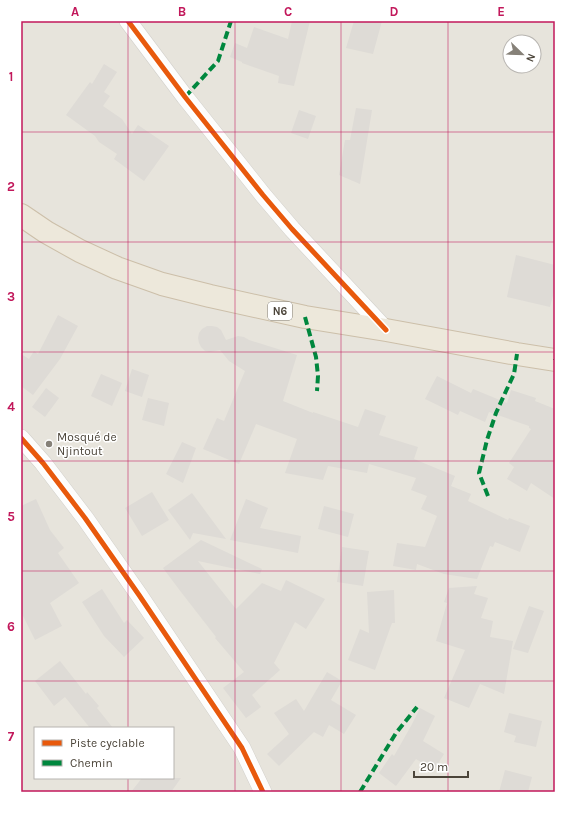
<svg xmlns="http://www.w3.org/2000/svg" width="576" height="813" viewBox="0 0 576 813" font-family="Karla,sans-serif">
<rect width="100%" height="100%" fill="#f4f2ee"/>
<path fill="#e7e4dc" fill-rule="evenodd" d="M21 21H555V792H21ZM510 42H534V66H510ZM35 728H173V778H35Z"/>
<path fill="#dedbd6" d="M292 21H310L294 86 278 83 279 76 242 63V62L230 57 235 43 247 48 254 27 288 39Z
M354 21H382L373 54 346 48Z
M104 64 117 72 104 92 110 96 103 106 122 119 132 134 138 125 169 146 144 181 114 159 117 154 99 142 95 136 66 115 90 82 92 84Z
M356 108 372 110 360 184 339 175 345 140H350Z
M299 110 316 116 308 139 291 133Z
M516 255 555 265V288L550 307 507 297Z
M58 315 78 326 60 359 33 395 21 386V354L29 359 34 351 38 354Z
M207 326H212L217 327 221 330 226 340 238 336 244 337 249 340 297 355 283 401 313 413V412L358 427 365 409 386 416 379 435 418 447 414 459 455 476 451 486 471 494 468 501 508 520 509 518 530 526 520 552 495 542 493 547 490 546 477 579 444 574 417 564 416 570 393 566 397 543 425 547 437 516 421 509 427 496 411 490 416 478 369 464 367 473 328 466 323 480 285 473 297 439 256 424 239 464 203 449 217 418 224 421 245 371 229 361 220 350 210 352 205 351 201 347 199 343 198 338 199 333 202 329Z
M132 369 149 375 142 397 125 391Z
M101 374 122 383 112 406 91 396Z
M437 376 471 393 473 389 507 403 511 390 536 398 535 401 555 409V499L531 483 527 491 507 479 514 467 509 463 531 429 529 428V426L489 412 485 422 460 411 458 415 425 399Z
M46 388 59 398 45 417 32 407Z
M148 398 169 403 164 426 142 420Z
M182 442 196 448 183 483 166 474Z
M152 492 169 520 142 536 125 508Z
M192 493 226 539 193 533 190 540 168 510Z
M36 499 50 530 64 548 58 553 79 583 50 603 62 626 35 640 21 612V506Z
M246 499 268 508 260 528 301 536 298 553 230 540Z
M324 506 354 514 348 537 318 529Z
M201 540 262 569 260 574 198 561 236 609 262 583 281 591 286 580 325 599 306 629 295 622 274 663 280 670 252 695 261 707 246 718 223 688 244 672 215 638 216 637 181 592 163 568Z
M342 547 369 551 363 586 337 582Z
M477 586 474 594 488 598 481 618 493 621 490 637 513 641 504 694 480 684 469 708 444 698 465 650 436 641 447 603 444 602 449 588Z
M102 589 124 623 127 620 144 638 124 657 104 636 82 602Z
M394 590 395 623H392L375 670 348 660 360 629 369 633 367 592Z
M529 606 544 611 528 653 513 649Z
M60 661 86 694 87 692 99 706 97 708 113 728H90L65 697 54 706 35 681Z
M327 672 342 681 331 700 356 715 344 734 329 725 323 737 314 732 279 766 267 754 289 734 274 713 296 699 304 711Z
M420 708 435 716 423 741 444 754 434 770 416 759 396 786 379 773 392 754 394 756 411 726Z
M509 713 542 721 536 747 514 742 516 736 504 732Z
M505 770 532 777 528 792H499Z
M142 778H181L171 792H131Z"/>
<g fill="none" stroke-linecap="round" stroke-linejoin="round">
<defs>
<path id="street" d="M128 21 185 97 263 195 292 229 386 330
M21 438 43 463 85 518 139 595 242 748 263 792"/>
<path id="highway" d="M21 215 46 232 80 251 117 268 162 284 210 296 305 317 386 330 517 354 555 360"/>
</defs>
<use href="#street" stroke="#d2d0cb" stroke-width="18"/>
<use href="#highway" stroke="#ccbfa9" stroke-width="24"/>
<use href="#street" stroke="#fdfdfc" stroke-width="17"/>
<use href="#highway" stroke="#ede8db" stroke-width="22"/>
<path stroke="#00873e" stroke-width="4" stroke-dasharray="8 4" stroke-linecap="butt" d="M185 97 218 61 231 21
M305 317 316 357 318 376 317 391
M555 360V359
M488 496 479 473 487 440 496 413 506 391 514 374 517 354
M360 792 396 733 417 707"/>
<defs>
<path id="cycleway" d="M128 21 185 97 263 195 292 229 386 330
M21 438 43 463 85 518 139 595 242 748 263 792"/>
</defs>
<use href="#cycleway" stroke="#fff" stroke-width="8"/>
<use href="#cycleway" stroke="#e8590c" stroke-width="5"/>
</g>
<path fill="none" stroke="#c2185b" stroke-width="1" stroke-opacity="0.55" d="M128 21V728M235 21V792M341 21V792M448 21V792M21 132H555M21 242H555M21 352H555M21 461H555M21 571H555M21 681H555M128 778V792"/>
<circle fill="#868178" stroke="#fff" stroke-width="1.5" cx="49" cy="444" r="4"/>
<g text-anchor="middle" stroke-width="3" stroke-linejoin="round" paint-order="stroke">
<rect fill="#fff" stroke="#817c74" stroke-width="1" x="268" y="302" width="24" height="18" rx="3"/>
<g font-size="11" font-weight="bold" fill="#4b4439">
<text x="280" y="315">N6</text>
</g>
<g font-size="12" fill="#4b4439" stroke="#fff" text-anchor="start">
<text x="57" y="441">Mosqué de<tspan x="57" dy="14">Njintout</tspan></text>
</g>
</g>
<rect width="576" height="813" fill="none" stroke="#ffffff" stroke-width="44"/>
<rect x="34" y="727" width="140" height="52" fill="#ffffff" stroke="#b7b4b0"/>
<rect x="42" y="740" width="20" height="6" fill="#e8590c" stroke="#b7b4b0"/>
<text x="70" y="747" font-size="12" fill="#4b4439">Piste cyclable</text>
<rect x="42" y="760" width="20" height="6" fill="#00873e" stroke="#b7b4b0"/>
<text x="70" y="767" font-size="12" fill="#4b4439">Chemin</text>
<g transform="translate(522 54) rotate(113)"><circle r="19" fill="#ffffff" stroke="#b7b4b0"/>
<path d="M0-3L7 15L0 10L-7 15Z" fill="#868178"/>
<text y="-6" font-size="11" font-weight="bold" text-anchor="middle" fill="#4b4439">N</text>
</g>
<path d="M414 771v6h54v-6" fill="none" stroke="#4b4439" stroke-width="2"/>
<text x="420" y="771" font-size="12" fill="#4b4439" stroke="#ffffff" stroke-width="3" paint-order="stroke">20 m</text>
<rect x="22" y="22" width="532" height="769" fill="none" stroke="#c2185b" stroke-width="1.5"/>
<g font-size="13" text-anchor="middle" font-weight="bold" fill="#c2185b">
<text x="75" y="16">A</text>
<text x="182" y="16">B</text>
<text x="288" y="16">C</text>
<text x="394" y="16">D</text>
<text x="501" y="16">E</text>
<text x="11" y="81">1</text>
<text x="11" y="191">2</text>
<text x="11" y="301">3</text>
<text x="11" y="411">4</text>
<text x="11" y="521">5</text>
<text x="11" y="631">6</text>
<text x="11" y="741">7</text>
</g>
</svg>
